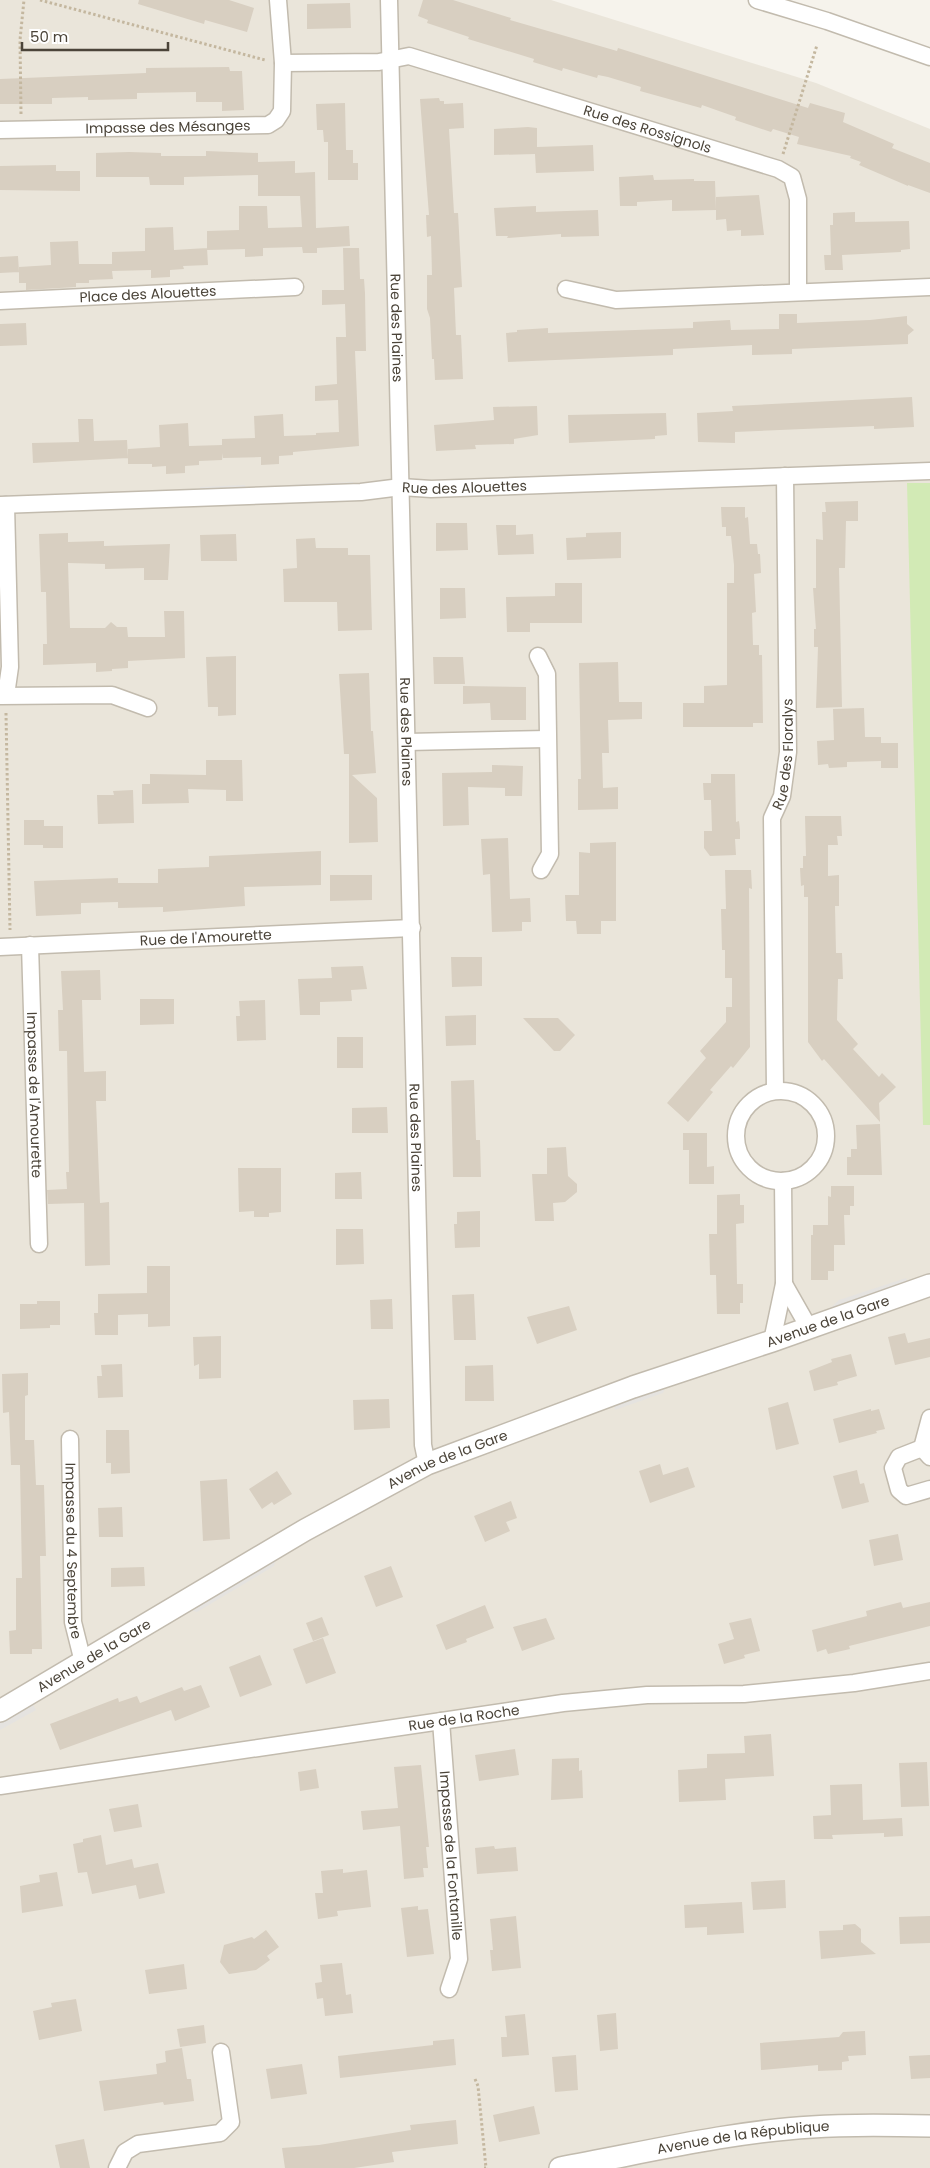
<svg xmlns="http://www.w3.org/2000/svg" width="930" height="2168" viewBox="0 0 930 2168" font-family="Poppins,sans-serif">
<rect width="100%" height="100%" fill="#f6f3ec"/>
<path fill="#eae5da" d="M0 0H551L816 83 930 129V2168H0Z"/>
<path fill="#d2eab5" d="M907 483H930V1125H923Z"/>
<path fill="#e5e3e0" d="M353 482V487L292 489V485Z
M245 485 246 491 200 493V487Z
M906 1278 908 1284 825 1313 839 1300Z
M667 1385 663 1393 615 1410 614 1405Z
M276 1557 274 1566 197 1612 188 1609Z
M32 1703 36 1710 0 1730V1722Z"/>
<path fill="#d8cfc1" d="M139 0H229L254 8 247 32 205 20 204 24 138 4Z
M423 0H453L511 18 510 20 617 51 618 48 808 108 810 103 845 113 843 122 894 144 892 148 930 163V193L908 185V186L859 165 861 162 850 158 851 156 797 144 799 137 773 129 771 132 735 120 736 117 702 105 701 108 640 91 641 87 608 77 598 75 597 78 563 68 562 71 533 62 534 59 468 39 469 37 427 23 428 20 418 16Z
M350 3 351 28 307 29V4Z
M229 67 230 71H242L244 110 222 111V102H196V92L137 93V99L88 100V97L52 98V104H0V79L146 73V68Z
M439 98 440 101H444V104L463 103 464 128 449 129 454 213H458L462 287 454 288 456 335H461L463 379 435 380 434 359H432L430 318 427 309V275H432L431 236 427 237 426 215H429L420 99Z
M345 103 346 150H353V163H358V180H328V142H324L323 130H317L316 104Z
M528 127 537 128V147L593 145 594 171 536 173 535 154 494 155V129Z
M206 151 258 153V162L295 161V173L315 172 316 228 349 226 350 246 317 248V253H303L302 247 263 248V256L245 257V249L207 250V231L239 230V206H267L268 228 302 227 300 196H258V173V175L184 177V185H150L149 177H96V153L129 152 161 153V156H206Z
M56 165V171H80V191L0 190V166Z
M653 175 654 180 694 179V181H715L716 210 672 211V200L637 202V206H620L619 177Z
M759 195 764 235 741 236V230L727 231 726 219 716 220V197Z
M536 206V212L598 210 599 236 561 237V234L507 238 508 236H496L494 208Z
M855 212V222L909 221 910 249 901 250V252L842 255 843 270H825L824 255H831L830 225H833V213Z
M173 227 174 250 207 248 208 265 183 266 184 269 170 270V277L151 278V270L112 271 113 279 89 280V283H76V287L26 290V283H19V267L51 265 50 242 78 241 79 264H112V252L145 251V228Z
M343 248H359L360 279H364L365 293 366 351H355L359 446 293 452V455L279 456V464L261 465V457L223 458V453L222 460 199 461V465L185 466V473L166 474V466L152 467V464H128V449L160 447 159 425 188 423 189 446 222 445V439L255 438 254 416 283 414 284 436 316 435V442V433L339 432 338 400 315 401V386L337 384 336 337H346L345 304 322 305V290H344Z
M18 256 19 272 0 273V257Z
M779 314H797V323L870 320 907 316V324L914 330 908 335V344L792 349V354L752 355V345L673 349V355L508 362 506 333 517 332V330L548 328V333L693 328V322L730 320 731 330 779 329Z
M26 323 27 345 0 346V324Z
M912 397 914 427 874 429V426L735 432V443L698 442 697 413 733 411 732 406Z
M537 406 538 435 514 439V444L475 445 476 449 436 451 434 425 494 420 493 407Z
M666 413 667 435 655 436V439L569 443 568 415Z
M78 419H93L94 441 127 440 128 458 33 463 32 443 79 442Z
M858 501V521H846L845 568H839L842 707 816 708 818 647H814V629H816L813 588H816V539L823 540 822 512H826L825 502Z
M721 507H745V518L748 517 750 544H757L758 554H760L761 573 754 574 756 612 752 613 753 645H759V655H762L763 723H753V727H683V703H704V686L727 685V583H734V565L731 536H726V527H722Z
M436 523H467L468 550 436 551Z
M496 525H516V535L533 534 534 554 498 555Z
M621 532V558L567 560 566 538 586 537V533Z
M68 533V542L104 541V546L170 544 168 580H144V568L105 569V564L68 563 70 628H105L111 622 117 627H127L128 637H165L164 611H184L185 658 128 661V668L112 669V671L96 672V663L43 665V644H47L46 592H41L39 534Z
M236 534 237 561H201L200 535Z
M315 538 316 548H348V555H370L372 630 338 631 337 602H284L283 569 297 568 296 539Z
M555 583H582V623H530V632H507L506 597 555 596Z
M440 588H465L466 618 440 619Z
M236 656V715L218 716V707H208L206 657Z
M433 657H463L465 684H434Z
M618 662 619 702H642V719L608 720 609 753H602L603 788 618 787V809L578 810V779H581L579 663Z
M369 673 371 731H373L376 773 352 775 377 798 378 842 349 843V754H344L339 674Z
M463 686 526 687V720H491L490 703 463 704Z
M864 708 865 737H881V743H898V768H881V761L847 762V767L829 768 828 764 818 765 817 741 834 740 833 709Z
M206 760H242L243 801H226V790L188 789 189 803 142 804V784H150V774L206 775Z
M492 765 523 766 522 796H505V788L468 787 469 825 443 826 442 773 492 772Z
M711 774H735L736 822 739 821 740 830V839H735L736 855 710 856 704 848V831H712L711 800H704L703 783H711Z
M133 790 134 823 98 824 97 795H114L113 791Z
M805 816H841L842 836H837L838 845H828V876L839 875V906H835L836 953H842L843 979H838L837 1020 858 1044 853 1049 879 1077 882 1073 896 1087 879 1103 880 1122 824 1059 822 1061 808 1042V897H804V885L801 886 800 868H803V856H806Z
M24 820H44V826H63V848H43V845H24Z
M508 838 510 899 530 898 531 922H522V931L492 932 490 874 483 875 481 839Z
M616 842V921H601V934H577L576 921H566L565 895H579V852L590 853V843Z
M321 851V885L244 887 245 906 163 912V907L118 908V902L81 903V914L36 916 34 881 118 878V883H158V869L209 867V856Z
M725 870H751L752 889 749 888 750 1047 733 1068 731 1066 710 1090 713 1092 688 1122 667 1103 706 1058 700 1051 726 1022V1007H732V978H725V950H722L721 909H726Z
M330 875H372V900L330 901Z
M451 957H482V986L452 987Z
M363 966 367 989 351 990 352 1001 320 1002V1015H300L298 979 332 978 331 967Z
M100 970 101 1000H82L84 1072 106 1071V1101H96L100 1203 109 1202 110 1265 85 1266 84 1203 48 1204 47 1190 67 1189 66 1172H69L67 1051H59L58 1010H63L61 971Z
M140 999H174V1024L140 1025Z
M265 1000 266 1040 237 1041 236 1016H240L239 1001Z
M476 1015V1045L446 1046 445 1016Z
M523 1018H558L575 1035 560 1051H554Z
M337 1037H363V1068H337Z
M474 1080 476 1140H480L481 1177H453L451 1081Z
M387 1107 388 1133H352V1108Z
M880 1124 882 1175H847V1157H851V1149H857L856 1125Z
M683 1133H707V1167L714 1166V1184H689V1150H683Z
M566 1147 568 1176 577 1184V1192L565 1202 553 1203 554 1221H535L532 1174H547V1148Z
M238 1168H281V1212L269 1213V1217H254V1211L239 1212Z
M361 1172 362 1199H335V1173Z
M831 1186H854V1206H850V1215H844L845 1245H834V1271H828V1280H811V1235H813V1225H828V1196L831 1197Z
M740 1194V1205H744V1223L736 1224 737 1284H743V1303H740V1314H717L716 1275H710L709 1234H717V1195Z
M480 1211V1247L455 1248 454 1224H457V1212Z
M336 1229H363L364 1264 336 1265Z
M147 1266H170V1326L148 1327V1314L118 1315V1335H95L94 1313H98V1294L147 1293Z
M474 1294 476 1340H454L452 1295Z
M392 1299 393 1329H371L370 1300Z
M37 1301H60V1325H50V1328L20 1329V1304H37Z
M569 1306 577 1330 537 1344 527 1317Z
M905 1333 908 1343 930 1338V1357L895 1365 888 1337Z
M221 1336V1378L199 1379V1364L194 1366 193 1337Z
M851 1354 857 1376 837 1382 838 1385 814 1391 809 1371 832 1362 831 1359Z
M122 1364 123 1397 98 1398 97 1376H102L101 1365Z
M493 1365 494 1401H465V1366Z
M28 1373V1395L25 1396V1440H34L36 1485H44L46 1556H40L42 1649H32V1654H10L9 1631 16 1630V1578H22L20 1465H11L9 1412 3 1413 2 1374Z
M389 1399 390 1428 354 1430 353 1400Z
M788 1402 799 1444 776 1450 768 1408Z
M871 1409V1411L879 1409 885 1429 876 1431 877 1433 839 1443 833 1419Z
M106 1430H129L130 1473 111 1474V1463H106Z
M660 1464 663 1475 688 1467 695 1487 650 1503 639 1471Z
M857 1470 860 1484 864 1483 869 1502 842 1509 833 1476Z
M277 1471 292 1494 274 1505 272 1502 262 1509 249 1489Z
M227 1479 230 1539 203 1541 200 1481Z
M511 1501 517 1518 506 1522 510 1531 485 1542 474 1516Z
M122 1507 123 1537H99L98 1508Z
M898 1534 903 1560 874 1566 869 1540Z
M391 1566 403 1597 376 1607 364 1576Z
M144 1567 145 1586 111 1587V1568Z
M901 1602 903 1608 930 1602V1626L849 1646 850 1649 828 1654 826 1649 817 1652 812 1630 867 1616 866 1611Z
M485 1605 494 1628 466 1639 467 1642 446 1650 436 1625Z
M322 1617 329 1635 313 1641 306 1623Z
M546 1618 555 1639 522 1651 513 1627Z
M751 1618 760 1651 744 1655 745 1658 724 1664 718 1644 734 1639 729 1623Z
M323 1638 336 1673 306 1684 293 1649Z
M260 1655 272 1685 240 1697 229 1667Z
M201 1685 210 1707 175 1721 171 1710 60 1750 50 1724 118 1698 119 1702 137 1696 140 1703 182 1687 184 1691Z
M771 1734 774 1776 725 1779 726 1800 679 1802 678 1770 707 1768V1754L745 1753 744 1736Z
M515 1749 519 1775 479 1781 475 1755Z
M579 1758V1771L582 1770 583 1798 551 1800 552 1759Z
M927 1762 929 1806 901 1807 899 1763Z
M421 1765 429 1847H426L428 1868H423L424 1877 404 1879 400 1826 363 1830 361 1811 398 1808 394 1767Z
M316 1769 319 1788 300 1791 298 1772Z
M862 1784 863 1820 902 1818 903 1836 884 1837V1833L832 1835 833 1839H814L813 1816 831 1815 830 1785Z
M138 1804 142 1827 114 1832 109 1809Z
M101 1835 106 1865 132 1859 134 1868 158 1863 165 1893 139 1899 136 1885 92 1894 87 1872 78 1873 73 1844 83 1842V1839Z
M494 1846 495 1849 516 1847 518 1871 477 1874 475 1848Z
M343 1869V1873L367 1870 371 1907 337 1911 338 1916 318 1919 315 1893H323L321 1871Z
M57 1872 63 1906 22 1913 20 1886 40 1882 39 1875Z
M785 1880 786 1908 753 1910 751 1882Z
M742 1902 744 1933 707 1935V1927L685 1928 684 1905Z
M418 1906V1910L428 1909 434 1954 407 1957 401 1908Z
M516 1916 521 1968 492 1971 490 1950H493L490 1919Z
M930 1916V1943L900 1944 899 1917Z
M855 1924 861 1929V1942L876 1954 821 1959 819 1931 843 1930V1925Z
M266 1930 279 1947 267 1956 270 1960 256 1970 229 1974 220 1962 224 1945 252 1937 254 1939Z
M342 1963 346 1995 351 1994 353 2013 325 2016 323 1998 317 1999 315 1983 322 1982 320 1965Z
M184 1964 187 1989 149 1994 145 1970Z
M76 1999 82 2031 39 2040 33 2011 52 2007 51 2003Z
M616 2013 618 2049 600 2051 597 2015Z
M525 2014 529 2055 502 2057 501 2037H507L505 2016Z
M204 2025 206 2043 180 2047 177 2029Z
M865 2031 866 2055 848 2056 849 2061 842 2062V2070L818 2071V2065L761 2070 760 2043 839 2037 843 2032Z
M454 2039 456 2065 340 2078 338 2056 433 2045V2041Z
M182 2048 187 2079H191L194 2101 164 2105 163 2102 104 2111 99 2081 157 2074 156 2064 166 2062 165 2051Z
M576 2055 578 2090 555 2092 552 2057Z
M930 2055V2078L911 2079 909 2056Z
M302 2064 307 2094 271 2099 266 2069Z
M534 2106 540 2134 499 2142 493 2115Z
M456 2120 458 2144 392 2152 394 2162 354 2168H285L282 2148 319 2145 411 2130 410 2125Z
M84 2139 90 2168H60L55 2145Z"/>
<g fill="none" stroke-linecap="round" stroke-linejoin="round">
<defs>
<g id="minor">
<path id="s1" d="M389 0 423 1445 427 1464"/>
<path d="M757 0 827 21 930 57"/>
<path id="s2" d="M283 63 379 62 409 56 778 169 792 177 798 199V291"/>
<path id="s3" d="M0 130 268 125 276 120 282 111 283 63 278 0"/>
<path d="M566 289 616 300 930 287"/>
<path id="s4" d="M0 301 295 287"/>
<path id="s5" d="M0 505 361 492 401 487 431 489 930 471"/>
<path d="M6 505 10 667 6 695"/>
<path d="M538 656 547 674 550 854 541 870"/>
<path d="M0 696 112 695 148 708"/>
<path d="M407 742 547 739"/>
<path id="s6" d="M30 945 39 1244"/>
<path id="s7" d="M0 947 412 928"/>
<path id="s8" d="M775 1090 772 818 782 796 788 752 785 476"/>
<circle cx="781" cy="1136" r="45"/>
<path d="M784 1284 809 1328"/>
<path d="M772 1341 784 1284 783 1181"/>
<path id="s9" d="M70 1439 73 1622 83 1662"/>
<path d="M922 1448 930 1418"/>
<path d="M930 1457 922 1448 899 1457 893 1468 899 1490 906 1496 930 1489"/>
<path id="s10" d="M441 1721 459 1959 449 1989"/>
<path id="s11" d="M0 1786 563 1703 647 1695 744 1694 854 1683 930 1671"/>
<path d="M117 2168 125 2152 138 2144 220 2133 231 2122 221 2052"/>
</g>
<g id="tertiary">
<path id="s12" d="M0 1711 305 1530 427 1464 633 1387 772 1341 930 1285"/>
<path id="s13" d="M560 2168C643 2153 728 2132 812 2127 851 2124 891 2125 930 2126"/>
</g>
</defs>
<use href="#minor" stroke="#c2bbae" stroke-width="19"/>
<use href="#tertiary" stroke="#c2bbae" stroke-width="24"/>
<path stroke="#c4b79f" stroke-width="3" stroke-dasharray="2.5 2.5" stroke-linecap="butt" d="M40 0 265 60
M21 114 20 40 24 0
M783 154 817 45
M6 713 10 930
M475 2079 478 2086 486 2168H484"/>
<use href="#minor" stroke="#fff" stroke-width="16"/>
<use href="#tertiary" stroke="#fff" stroke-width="21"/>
</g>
<g text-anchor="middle" stroke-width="4.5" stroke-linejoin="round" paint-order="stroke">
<g font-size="14" fill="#4b4439" stroke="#fff">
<text dy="5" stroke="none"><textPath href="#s3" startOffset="168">Impasse des Mésanges</textPath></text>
<text dy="5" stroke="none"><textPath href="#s2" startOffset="376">Rue des Rossignols</textPath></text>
<text dy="5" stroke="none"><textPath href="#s4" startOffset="148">Place des Alouettes</textPath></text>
<text dy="5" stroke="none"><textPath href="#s1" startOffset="328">Rue des Plaines</textPath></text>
<text dy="5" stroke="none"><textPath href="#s5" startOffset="465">Rue des Alouettes</textPath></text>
<text dy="5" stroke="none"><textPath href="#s1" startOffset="732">Rue des Plaines</textPath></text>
<text dy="5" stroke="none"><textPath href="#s8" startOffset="338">Rue des Floralys</textPath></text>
<text dy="5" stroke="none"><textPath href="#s7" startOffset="206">Rue de l'Amourette</textPath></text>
<text dy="5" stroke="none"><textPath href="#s6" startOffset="150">Impasse de l'Amourette</textPath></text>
<text dy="5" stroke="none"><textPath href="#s1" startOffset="1138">Rue des Plaines</textPath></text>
<text dy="5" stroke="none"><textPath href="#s12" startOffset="919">Avenue de la Gare</textPath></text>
<text dy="5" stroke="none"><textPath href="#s12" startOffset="514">Avenue de la Gare</textPath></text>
<text dy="5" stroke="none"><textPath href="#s9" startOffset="112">Impasse du 4 Septembre</textPath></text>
<text dy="5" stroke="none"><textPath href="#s12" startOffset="109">Avenue de la Gare</textPath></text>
<text dy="5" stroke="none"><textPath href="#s11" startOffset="469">Rue de la Roche</textPath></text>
<text dy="5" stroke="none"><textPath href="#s10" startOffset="135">Impasse de la Fontanille</textPath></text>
<text dy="5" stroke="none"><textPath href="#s13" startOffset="186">Avenue de la République</textPath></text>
</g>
</g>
<path d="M22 42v8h146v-8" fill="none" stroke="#4b4439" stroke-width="2.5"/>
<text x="30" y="42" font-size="15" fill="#4b4439" stroke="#ffffff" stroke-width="4" paint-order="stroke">50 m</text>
</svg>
